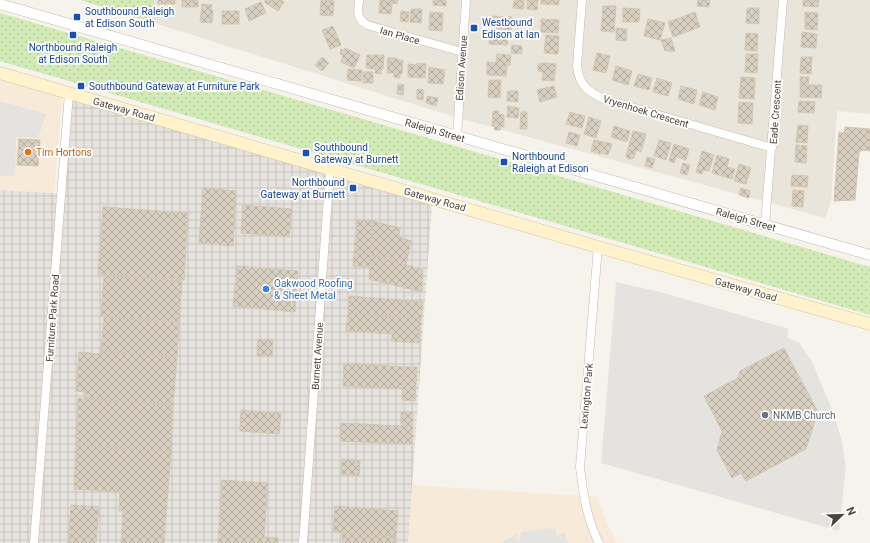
<svg xmlns="http://www.w3.org/2000/svg" width="870" height="543" viewBox="0 0 870 543" font-family="Roboto,sans-serif">
<defs>
<pattern id="industrial-grid" width="8" height="8" patternUnits="userSpaceOnUse"><rect width="8" height="8" fill="#e6e2dd"/><path d="M0 4h8M4 0v8" fill="none" stroke="#c7c3be"/></pattern>
<pattern id="park-dots" width="8" height="8" patternUnits="userSpaceOnUse"><rect width="8" height="8" fill="#d2eab5"/><path d="M2 2h.1M6 6h.1" fill="none" stroke="#b6ca9c" stroke-width="1.8" stroke-linecap="round"/></pattern>
<pattern id="building-cross-hatch" width="8" height="8" patternUnits="userSpaceOnUse"><rect width="8" height="8" fill="#d8cfc1"/><path d="M0 0l8 8M0 8l8-8" fill="none" stroke="#b1aa9e"/></pattern>
</defs>
<rect width="100%" height="100%" fill="#f6f3ec"/>
<path fill="#eae5da" d="M154 0H870V114L837 111 831 203 825 218 448 115 151 22Z"/>
<path fill="#f7ead8" d="M0 80 62 96 54 194 0 190Z
M412 485 598 497 606 522 617 543H408Z"/>
<path fill="url(#industrial-grid)" d="M72 99 432 204 408 543H0V190L65 194Z"/>
<path fill="url(#park-dots)" d="M80 0H154L151 22Z
M0 13 870 267V315L0 61Z"/>
<path fill="#e5e3e0" d="M0 101 46 114 38 138 16 137 15 176H0Z
M616 282 660 292 789 329 787 338 799 342 812 362 834 414 842 442 846 467 839 531 601 463Z
M556 528V536L564 533 569 543H500L519 533 516 538 517 541 520 540 521 532Z"/>
<path fill="url(#building-cross-hatch)" stroke="#d3c7b4" d="M158 0H175V4H158Z
M182 0H198V7H182Z
M266 0H281L284 2 278 11 264 2Z
M321 0 334 1 333 16 320 15Z
M380 0H398L397 4 392 3 391 14 379 13Z
M433 0H446V6L433 5Z
M514 0H524V9L513 8Z
M527 0H538L537 10 527 9Z
M541 0H559V5L541 4Z
M698 0H710L709 7 697 6Z
M803 0H819L818 7 803 6Z
M261 2 266 13 249 21 245 9Z
M202 4 212 5 211 10H213L212 23 200 22Z
M603 6H616L614 32 601 31Z
M623 8 640 9 639 22H623Z
M747 8H759V24L746 23Z
M411 9H422L421 23 410 22Z
M222 11H239V24H222Z
M401 11 409 12 408 22 400 21Z
M430 12 443 13 442 31 429 30Z
M695 12 700 27 673 37 668 22Z
M805 12 818 13 817 30 805 29Z
M493 16 512 17 511 30 492 28Z
M541 19 559 20 558 33 541 32Z
M648 19 665 23 660 40 644 36Z
M333 26 341 45 330 49 322 30Z
M616 28 627 29 626 41 616 40Z
M490 31 508 33 507 45 489 44Z
M802 32 817 34 816 48 801 47Z
M746 33 758 34 757 51 745 50Z
M546 35 559 36 558 54 544 53Z
M671 38 675 51 670 52V50L665 51 661 40Z
M512 45 522 46V54L511 53Z
M345 48 360 55 354 68 341 62 343 55 340 54 341 49 344 50Z
M597 53 610 56 606 73 593 70Z
M497 54 511 55 510 65H507L506 76 487 75V62L496 63Z
M746 54H758L757 73 745 72Z
M367 55H384L383 69H381V74L375 73 376 69 366 68Z
M322 57 329 63 322 71 315 65Z
M801 57H812L811 74 800 73Z
M388 58H397V60H403L402 74H400V78L394 77V73H387Z
M417 63 426 64 425 78 408 77V64L417 65Z
M544 63 556 64 554 81 542 80 543 72 538 71V64Z
M616 66 632 71 628 85 612 80Z
M429 67 445 70 443 84 428 83Z
M348 69 362 70 361 81 347 80Z
M363 72H373V83H363Z
M638 74 652 78 649 90 634 86Z
M741 77 755 78 754 99 739 98Z
M800 77H809L808 85H822L821 98 800 97Z
M657 78 672 83 668 96 653 92Z
M489 80H501L500 98 488 97Z
M398 84 404 85 403 95 397 94Z
M554 86 557 97 540 102 537 90Z
M681 86 697 90 694 104 678 99Z
M417 89 424 90 423 100 417 99Z
M508 91H518V102L507 101Z
M703 92 718 97 715 110 699 105Z
M427 96 438 98 436 106 426 103Z
M799 101 815 102 814 113 798 112Z
M739 102 753 103 752 124 738 123Z
M508 106 519 108 518 118 507 117Z
M493 111H499L498 114 504 115V127H501L500 130H494L495 126H492Z
M521 112H527V129H520Z
M570 112 585 116 582 128 566 124Z
M589 117 601 121 596 138 584 134Z
M798 125 808 126 807 143 796 142Z
M614 126 630 131 627 142 611 137Z
M845 127 870 129V151L862 150 859 153 855 200 834 201 839 132 844 133Z
M633 131 646 134 641 152 636 150 634 158 631 159H628L626 156Z
M569 132 580 135 577 146 566 143Z
M19 139 40 140 38 166 17 165Z
M594 140 604 142 600 154 591 151Z
M659 140 671 143 666 160 654 156Z
M605 142 612 144 608 155 601 153Z
M674 144 689 149 686 160 676 157 674 163 669 161Z
M796 145 807 146 806 163 795 162Z
M702 151 714 155 709 171 703 170 702 174 696 172Z
M717 155 729 159 727 167 735 169 732 179 712 173Z
M647 157 655 159 652 168 645 166Z
M683 163 690 165 687 175 680 173Z
M739 164 751 168 746 184 734 181Z
M792 175 808 176 807 187 791 186Z
M203 188 236 191 233 246 199 243Z
M741 188 750 191 749 198 739 195Z
M793 190 804 191 803 207 792 206Z
M243 205 292 209 289 237 241 233Z
M103 207 188 213 184 280 98 274Z
M357 220 373 221 370 254 354 253Z
M373 221 400 228 399 237 411 241 406 265 370 254Z
M354 253 370 254V267L353 266Z
M370 254 423 270 422 292 369 279Z
M237 266 298 271 295 312 233 306Z
M104 275 182 281 179 322 101 316Z
M349 296 423 302 421 319 348 313Z
M348 313 421 319 419 343 392 341V334L346 331Z
M104 317 179 323 177 357 101 351Z
M258 339 273 340 272 357 257 356Z
M784 348 818 412 806 449 746 481 741 473 732 478 717 450 722 431 704 396 738 378 740 371Z
M101 351 177 357 173 405 85 399 86 392 76 391 79 352 101 354Z
M344 363 403 367 402 389 343 386Z
M403 367H417L415 401 402 400Z
M78 398 173 405 171 452 76 445Z
M241 410 281 413 279 434 240 431Z
M401 412H413L412 444 340 441 341 423 401 426Z
M76 445 171 452 164 543H121L123 511H119L120 492 74 489Z
M342 459 360 461 359 476 341 474Z
M222 480 268 483 264 537 278 538V543H218Z
M71 505 99 507 96 543H68Z
M335 506 398 511 396 536 333 532Z
M342 532 396 536 395 543H342Z"/>
<g fill="none" stroke-linecap="round" stroke-linejoin="round">
<defs>
<path id="minor" d="M359 0C358 12 356 18 367 25L462 52
M582 0 577 66C579 85 588 92 604 99L772 148
M457 137 466 0
M765 224 783 0
M598 247 580 467C583 494 587 519 599 543
M34 543 69 93
M303 543 330 169"/>
<path id="tertiary" d="M0 4 870 255"/>
<path id="secondary" d="M0 73 598 247 870 324"/>
</defs>
<use href="#minor" stroke="#c2bbae" stroke-width="9"/>
<use href="#tertiary" stroke="#c2bbae" stroke-width="11"/>
<use href="#secondary" stroke="#d6c79b" stroke-width="13"/>
<use href="#minor" stroke="#fff" stroke-width="8"/>
<use href="#tertiary" stroke="#fff" stroke-width="10"/>
<use href="#secondary" stroke="#fff3cd" stroke-width="12"/>
</g>
<g fill="#1a4fb4" stroke="#fff" stroke-width="1.5">
<rect x="73" y="13" width="8" height="8" rx="2"/>
<rect x="470" y="24" width="8" height="8" rx="2"/>
<rect x="69" y="31" width="8" height="8" rx="2"/>
<rect x="77" y="82" width="8" height="8" rx="2"/>
<rect x="302" y="149" width="8" height="8" rx="2"/>
<rect x="500" y="158" width="8" height="8" rx="2"/>
<rect x="349" y="184" width="8" height="8" rx="2"/>
</g>
<circle fill="#e8710a" stroke="#fff" stroke-width="1.5" cx="28" cy="152" r="4"/>
<circle fill="#3f7fe0" stroke="#fff" stroke-width="1.5" cx="266" cy="289" r="4"/>
<circle fill="#6b7280" stroke="#fff" stroke-width="1.5" cx="765" cy="415" r="4"/>
<g text-anchor="middle" stroke-width="3.5" stroke-linejoin="round" paint-order="stroke">
<g font-size="10" fill="#164399" stroke="#fff" text-anchor="start">
<text x="85" y="15">Southbound Raleigh<tspan x="85" dy="12">at Edison South</tspan></text>
<text x="482" y="26">Westbound<tspan x="482" dy="12">Edison at Ian</tspan></text>
<text x="73" y="51" text-anchor="middle">Northbound Raleigh<tspan x="73" dy="12">at Edison South</tspan></text>
<text x="89" y="90">Southbound Gateway at Furniture Park</text>
<text x="314" y="151">Southbound<tspan x="314" dy="12">Gateway at Burnett</tspan></text>
<text x="512" y="160">Northbound<tspan x="512" dy="12">Raleigh at Edison</tspan></text>
<text x="345" y="186" text-anchor="end">Northbound<tspan x="345" dy="12">Gateway at Burnett</tspan></text>
</g>
<g font-size="10" fill="#4b4439" stroke="#fff">
<text transform="translate(400 35) rotate(16)" y="4">Ian Place</text>
<text transform="translate(461 68) rotate(-86)" y="4">Edison Avenue</text>
<text transform="translate(124 109) rotate(16)" y="4">Gateway Road</text>
<text transform="translate(646 111) rotate(17)" y="4">Vryenhoek Crescent</text>
<text transform="translate(775 112) rotate(-86)" y="4">Eade Crescent</text>
<text transform="translate(435 130) rotate(16)" y="4">Raleigh Street</text>
<text transform="translate(435 199) rotate(16)" y="4">Gateway Road</text>
<text transform="translate(746 219) rotate(16)" y="4">Raleigh Street</text>
<text transform="translate(746 289) rotate(16)" y="4">Gateway Road</text>
<text transform="translate(52 318) rotate(-86)" y="4">Furniture Park Road</text>
<text transform="translate(317 356) rotate(-86)" y="4">Burnett Avenue</text>
<text transform="translate(586 396) rotate(-85)" y="4">Lexington Park</text>
</g>
<g font-size="10" fill="#c56008" stroke="#fff" text-anchor="start">
<text x="36" y="156">Tim Hortons</text>
</g>
<g font-size="10" fill="#366cbe" stroke="#fff" text-anchor="start">
<text x="274" y="287">Oakwood Roofing<tspan x="274" dy="12">&amp; Sheet Metal</tspan></text>
</g>
<g font-size="10" fill="#5b616d" stroke="#fff" text-anchor="start">
<text x="773" y="419">NKMB Church</text>
</g>
</g>
<g transform="translate(842 515) rotate(67)" stroke="#ffffff" stroke-width="3" paint-order="stroke">
<path d="M0-3L7 15L0 10L-7 15Z" fill="#4b4439"/>
<text y="-6" font-size="11" font-weight="bold" text-anchor="middle" fill="#4b4439">N</text>
</g>
</svg>
